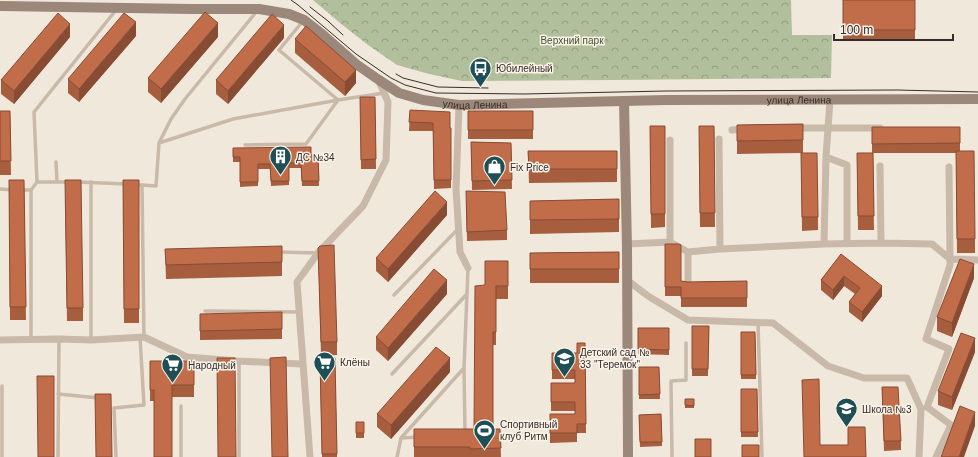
<svg xmlns="http://www.w3.org/2000/svg" width="978" height="457" viewBox="0 0 978 457" font-family="Helvetica,sans-serif">
<defs>
<pattern id="forest-crowns" width="20" height="18" patternUnits="userSpaceOnUse"><rect width="20" height="18" fill="#b2bf9c"/><path d="M2 6a3 3 0 1 1 6 0M12 15a3 3 0 1 1 6 0" fill="none" stroke="#929c7f"/></pattern>
</defs>
<rect width="100%" height="100%" fill="#f1e8dc"/>
<path fill="url(#forest-crowns)" d="M313 0H791L792 35H832L831 78 615 80 462 81 429 74 397 65 368 45 340 23Z"/>
<g fill="none" stroke-linecap="round" stroke-linejoin="round">
<path stroke="#c9b9a8" stroke-width="3.5" d="M159 143 171 119 185 99 257 11
M245 145 306 144 338 100 279 50 303 21
M56 162 57 182
M37 182 34 112 116 10
M77 182 127 184
M135 185H142L144 337
M142 185 156 186 159 143 233 119 338 100 384 93
M0 189 13 190
M21 190H31L37 182H69
M31 190V339
M278 252 318 253
M394 295 458 229
M205 311 299 312
M758 322 762 457
M91 340V182
M239 362V457
M392 374 467 294
M2 386V457
M58 394 99 398
M181 406V457
M465 432 464 368 468 268
M401 438 464 368
M58 457 59 339
M116 457 114 408 144 405 140 337
M397 457 401 438 418 437
M672 457 671 381 686 380V343"/>
<path stroke="#c9b9a8" stroke-width="7" d="M459 105 456 189 460 252 468 268
M794 128H880
M732 130 746 129
M719 139 720 249
M670 140V242
M826 157 847 165V244
M880 166 881 243
M949 167 950 259
M627 244 670 242 688 252V286H693
M824 244 826 157 830 100
M688 252 720 249 824 244 881 243 932 244 950 259
M627 280 648 296 688 320 773 323 828 366 864 378H907L921 409 919 457
M0 340 59 339 91 340 144 337 187 357 237 361 302 364
M310 457 297 282 318 253 363 206 386 160 388 102 379 81
M936 457 951 425 927 407 949 349 926 339 950 265V259L978 260"/>
<g stroke="#9c887a" stroke-width="10">
<path id="s1" d="M0 6 191 9H259L289 14 304 20 322 34 356 64 379 80 399 93 423 100 459 105 666 100 978 99"/>
<path d="M624 101 627 249 628 457"/>
</g>
<path stroke="#362d28" stroke-width="1" d="M291 0 298 5 356 54 391 78 405 85 436 93 524 94 666 91 897 90 978 92
M310 7 328 21 343 35
M396 74 403 78 438 87 488 88"/>
</g>
<path fill="#a65e3f" d="M843 0H915V39H843Z
M136 36 79 102 68 93V79Z
M70 37 14 104 1 94V80Z
M218 37 161 103 148 92V78Z
M284 38 228 104 216 94V80Z
M295 39 356 83 345 96 295 53Z
M360 97H375L376 169H361Z
M410 110 451 128V188L434 189 433 131H409Z
M0 111H10L11 175H0Z
M468 111H533V139H468Z
M803 124V153L818 217V230L802 231 801 153 737 154V125Z
M650 126H665V227L651 228Z
M714 126 715 227H700L699 139Z
M872 127H960V151L975 239V253H957L956 153H873L874 230H858L857 153H872Z
M471 142 511 143 512 189 472 190Z
M233 148 311 155H318L319 186H302L301 168H289V185L271 186 270 169H258V186L240 187V162H233Z
M528 151H617V182L529 183Z
M9 180H24L26 320H10Z
M123 180H139V323H124Z
M65 194 83 308V321H67Z
M619 199V232L530 234V201Z
M466 201 507 230V240L467 241Z
M447 215 388 282 376 271V258Z
M665 244 681 281 688 282 747 281V307H681V296H665Z
M318 248 337 342V355L321 356Z
M165 249 282 262V276L166 279Z
M619 252V283H530V253Z
M841 254 882 296 862 322 849 312V302L855 294 844 286 833 300 821 290V280Z
M508 261V299H496V345H493V429H500L501 457H414V429H474L485 285Z
M974 278 952 337 937 331V317Z
M447 294 388 361 376 350V337Z
M200 314 282 329V339L200 340Z
M692 326H709L708 376H692Z
M638 328H669V355L638 354Z
M741 332H755L756 379H741Z
M585 343 586 433H577V442L550 443V414H575V411H551V383H575V379H552V353H577Z
M975 352 952 410 938 405V391Z
M335 358 337 457H322L320 372Z
M150 361H194V397H172L154 401H150Z
M639 367H659L660 399H639Z
M450 372 391 439 377 427V414Z
M882 387 901 441V450L884 451Z
M741 389H757L758 437H741Z
M685 399H694V408H685Z
M661 414 662 446 640 447 639 415Z
M356 422H364V438H356Z"/>
<path fill="#874c33" d="M136 22V36L79 102V89Z
M218 23V37L161 103V89Z
M70 24V37L14 104V91Z
M284 25V38L228 104V91Z
M356 70V83L345 96V82Z
M447 202V215L388 282V269Z
M974 264V278L952 337V323Z
M844 276V286L833 300V290Z
M447 280V294L388 361V348Z
M882 286V296L862 322V312Z
M975 338V352L952 410V397Z
M450 358V372L391 439V425Z
M975 412V426L964 457H959Z"/>
<path fill="#c16d49" stroke="#874c33" d="M843 0H915V30H843Z
M205 12 218 23 161 89 148 78Z
M58 13 70 24 14 91 1 80Z
M124 13 136 22 79 89 68 79Z
M272 14 284 25 228 91 216 80Z
M306 26 356 70 345 82 295 39Z
M360 97H375L376 159 361 160Z
M410 110 450 112V128H451V180H434L433 123 409 122Z
M0 111H10L11 161H0Z
M468 111H533V130H468Z
M803 124V140L737 141V125Z
M650 126H665V214H651Z
M699 126H714L715 213H700Z
M872 127H960V143L872 144Z
M471 142 511 143 512 180 472 181Z
M311 147V155H318L319 181H302L301 163H289V181H271L270 164H258V182H240V157H233V148Z
M528 151H617V169H529Z
M956 151H974L975 239H957Z
M801 153H817L818 217H802Z
M857 153H873L874 216H858Z
M9 180H24L26 307H10Z
M65 180H81L83 308H67Z
M123 180H139V309H124Z
M435 191 447 202 388 269 376 258Z
M466 191 505 192 507 230 467 232Z
M619 199V219L530 220V201Z
M665 244H679L681 245V281L688 282 747 281V298H681V287H665Z
M334 245 337 342H321L318 248 320 246Z
M282 246V262L166 265 165 249Z
M619 252V269H530V253Z
M841 254 882 286 862 312 849 302 860 288 844 276 833 290 821 280Z
M960 259 974 264 952 323 937 317Z
M485 261H508V286H496V332H493V429H500L501 448 470 449V447H414V429H474L475 286 485 285Z
M434 269 447 280 388 348 376 337Z
M282 312V329L200 331V314Z
M692 326H709L708 369H692Z
M638 328H669V350L638 349Z
M741 332H755L756 375H741Z
M961 333 975 338 952 397 938 391Z
M577 343H585L586 424H577V433H550V414H575V402H551V383H575V370H552V353H577Z
M436 347 450 358 391 425 377 414Z
M286 357 288 457H272L270 358Z
M217 358H235L236 457H218Z
M320 358H335L337 454H322Z
M150 361H194V385H172V457H154V390H150Z
M639 367H659L660 394 639 395Z
M37 376H54V457H38Z
M819 379 820 445H848V427H865L866 457H804L802 380Z
M882 387H898L901 441H884Z
M741 389H757L758 432H741Z
M95 394H111L112 457H96Z
M685 399H694V406L685 405Z
M960 406 975 412 959 457H941Z
M661 414 662 442H640L639 415Z
M356 422H364V433H356Z
M695 439H711V457H695Z
M742 445H759V457H742Z"/>
<defs>
<symbol id="bus-pin" viewBox="-11 -11 22 30"><path d="M0 17L-7.5 6A9.5 9.5 0 1 1 7.5 6Z" fill="#1f4f56" stroke="#f9f2e8"/><path d="M-5-6H5V4H4V6H2V4H-2V6H-4V4H-5ZM-3.5-4V0h7V-4ZM-3.5 1.2v1.5H-2V1.2ZM2 1.2v1.5H3.5V1.2Z" fill="#fff"/></symbol>
<symbol id="building-pin" viewBox="-11 -11 22 30"><path d="M0 17L-7.5 6A9.5 9.5 0 1 1 7.5 6Z" fill="#1f4f56" stroke="#f9f2e8"/><path d="M-4-6H4V6H1V3H-1V6H-4ZM-2.5-4.3h1.7v1.8h-1.7ZM.8-4.3h1.7v1.8H.8ZM-2.5-1h1.7V.8h-1.7ZM.8-1h1.7V.8H.8Z" fill="#fff"/></symbol>
<symbol id="shop-pin" viewBox="-11 -11 22 30"><path d="M0 17L-7.5 6A9.5 9.5 0 1 1 7.5 6Z" fill="#1f4f56" stroke="#f9f2e8"/><path d="M-5-2.5h2.3a2.7 3.5 0 0 1 5.4 0H5L5.5 6h-11ZM-1.5-2.5h3a1.5 2.3 0 0 0-3 0Z" fill="#fff"/></symbol>
<symbol id="school-pin" viewBox="-11 -11 22 30"><path d="M0 17L-7.5 6A9.5 9.5 0 1 1 7.5 6Z" fill="#1f4f56" stroke="#f9f2e8"/><path d="M0-5L7-2L0 1L-7-2ZM-4 1L0 2.5L4 1V4Q0 6-4 4Z" fill="#fff"/></symbol>
<symbol id="supermarket-pin" viewBox="-11 -11 22 30"><path d="M0 17L-7.5 6A9.5 9.5 0 1 1 7.5 6Z" fill="#1f4f56" stroke="#f9f2e8"/><path d="M-6-5.5h2.5l.6 2H6L4.5 2H-2.5L-4.4-4H-6ZM-1.5 3.2a1.3 1.3 0 1 0 .1 0ZM3 3.2a1.3 1.3 0 1 0 .1 0Z" fill="#fff"/></symbol>
<symbol id="stadium-pin" viewBox="-11 -11 22 30"><path d="M0 17L-7.5 6A9.5 9.5 0 1 1 7.5 6Z" fill="#1f4f56" stroke="#f9f2e8"/><path d="M0-5a6.5 5 0 1 0 0 10a6.5 5 0 1 0 0-10ZM-3.5-1.8h7v3.6h-7Z" fill="#fff"/></symbol>
</defs>
<g fill-rule="evenodd">
<use href="#bus-pin" x="468" y="56" width="25" height="34"/>
<use href="#building-pin" x="268" y="144" width="25" height="34"/>
<use href="#shop-pin" x="482" y="154" width="25" height="34"/>
<use href="#school-pin" x="552" y="346" width="25" height="34"/>
<use href="#supermarket-pin" x="312" y="350" width="25" height="34"/>
<use href="#supermarket-pin" x="160" y="352" width="25" height="34"/>
<use href="#school-pin" x="834" y="396" width="25" height="34"/>
<use href="#stadium-pin" x="472" y="418" width="25" height="34"/>
</g>
<g text-anchor="middle" stroke-width="3" stroke-linejoin="round" paint-order="stroke">
<g font-size="10" fill="#43532d" stroke="#f9f2e8">
<text x="572" y="44">Верхний парк</text>
</g>
<g font-size="10" fill="#362d28" stroke="#f9f2e8" text-anchor="start">
<text x="496" y="72">Юбилейный</text>
<text x="296" y="161">ДС №34</text>
<text x="510" y="171">Fix Price</text>
<text x="580" y="356">Детский сад №<tspan x="580" dy="12">33 "Теремок"</tspan></text>
<text x="340" y="366">Клёны</text>
<text x="188" y="369">Народный</text>
<text x="862" y="413">Школа №3</text>
<text x="500" y="428">Спортивный<tspan x="500" dy="12">клуб Ритм</tspan></text>
</g>
<g font-size="10" fill="#362d28" stroke="#f9f2e8">
<text dy="4" stroke="none"><textPath href="#s1" startOffset="827">улица Ленина</textPath></text>
<text dy="4" stroke="none"><textPath href="#s1" startOffset="503">улица Ленина</textPath></text>
</g>
</g>
<path d="M834 34v6h119v-6" fill="none" stroke="#362d28" stroke-width="2"/>
<text x="840" y="34" font-size="12" fill="#362d28" stroke="#f9f2e8" stroke-width="3" paint-order="stroke">100 m</text>
</svg>
